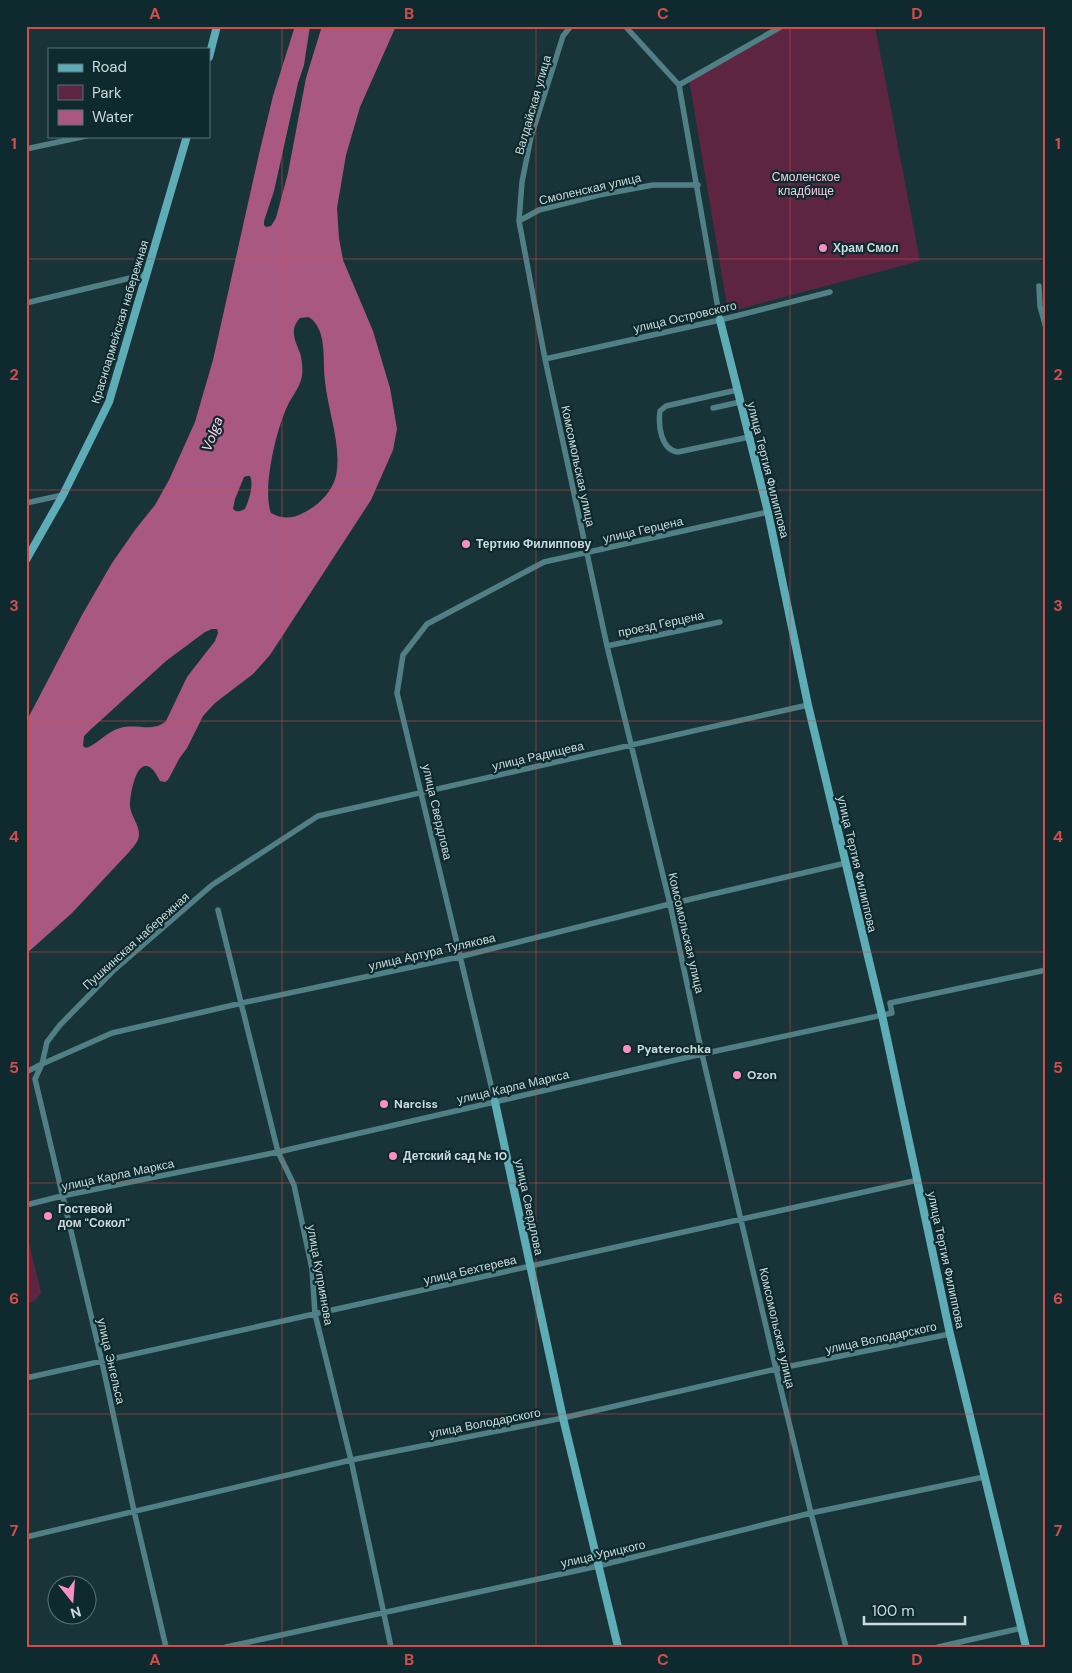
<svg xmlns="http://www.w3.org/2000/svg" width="1072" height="1673" viewBox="0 0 1072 1673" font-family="'DM Sans',sans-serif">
<rect width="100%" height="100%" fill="#183438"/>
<path fill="#5d2542" d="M788 26H875L920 261 728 312 689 79Z
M26 1242 29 1243 41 1292C38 1299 34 1302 26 1304Z"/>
<path fill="#a95981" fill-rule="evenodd" d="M295 26H310L304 65 298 83 274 191 264 221V225L266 227 271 226 276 218 288 173 306 78 322 26H396L360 107 346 155 337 208 339 238 343 260 373 331 390 388 397 429 393 450 371 500 270 655 253 674 215 703 203 716 187 748 179 759 168 780 165 782 160 781C157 776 155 771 151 768 136 757 130 795 130 805 130 815 139 824 139 834 139 841 134 846 130 851L72 913 26 954V722L82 615 112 563 135 530 155 505 169 480 195 422 213 360 259 154 273 96ZM308 317C315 320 319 328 321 335 325 349 323 366 325 381 328 412 342 445 336 476 332 492 318 506 303 513 292 519 282 519 271 513 262 490 276 430 287 407 291 397 300 388 302 376 303 369 302 360 300 353 295 340 289 330 300 318ZM247 476H250C254 485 249 500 245 509 241 511 237 513 233 509L235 499 244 477ZM212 629H217L218 633 215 641 187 677 166 721C153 733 136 723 120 728 106 732 98 744 86 748L83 746 84 736 89 731 166 661 205 632Z"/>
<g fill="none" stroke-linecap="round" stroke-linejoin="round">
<path stroke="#507f85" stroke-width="5.5" d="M571 26 563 36 531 137 522 182 519 221 545 359 607 646 670 904 702 1054 776 1369 811 1513 846 1647
M625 26 679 85
M679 85 720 320
M679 85 782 26
M26 149 86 136
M519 221 539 210 599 195 653 185H698
M1039 286 1040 306 1046 328
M26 303 147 274
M545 359 720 320 830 292
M737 390 666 406 660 411C658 426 661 450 678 452L749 437
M713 408 740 402
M26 503 63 495
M607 646 720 622
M218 910 278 1152 294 1185 312 1269 315 1314 351 1460 391 1647
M26 1072 42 1064 47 1042 60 1025 113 971 212 885 318 816 808 705
M495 1102 397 693 403 655 427 624 544 562 768 512
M26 1205 62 1196 278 1152 702 1054 892 1013 890 1003 1046 970
M26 1378 918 1180
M26 1537 351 1460 563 1418 776 1369 950 1334
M166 1647 134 1511 102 1362 35 1079 42 1064 112 1033 242 1003 459 957 670 904 846 863
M226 1647 598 1566 811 1513 984 1477
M938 1647 1022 1628"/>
<path stroke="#5eacb6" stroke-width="8" d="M209 57 217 26
M720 320 768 512 808 705 882 1015 950 1334 1026 1647
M26 560 63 495 109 402 187 136
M495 1102 563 1418 618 1647"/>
</g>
<path fill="none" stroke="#d44c4c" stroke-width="1" stroke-opacity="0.55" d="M282 26V1647M536 26V1647M790 26V1647M26 259H1046M26 490H1046M26 721H1046M26 952H1046M26 1183H1046M26 1414H1046"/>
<g fill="#fb8fc3" stroke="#0e2a2e" stroke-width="2">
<circle cx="823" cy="248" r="5"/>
<circle cx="466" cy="544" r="5"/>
<circle cx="627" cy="1049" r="5"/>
<circle cx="737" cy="1075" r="5"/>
<circle cx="384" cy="1104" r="5"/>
<circle cx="393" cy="1156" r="5"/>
<circle cx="48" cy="1216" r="5"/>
</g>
<g text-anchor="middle" stroke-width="4.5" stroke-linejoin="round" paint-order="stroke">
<g font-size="12" fill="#cbdbdd" stroke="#0e2a2e">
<text transform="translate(533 105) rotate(-74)" y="4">Валдайская улица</text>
<text transform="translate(590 189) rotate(-13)" y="4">Смоленская улица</text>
<text transform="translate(685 317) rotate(-13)" y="4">улица Островского</text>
<text transform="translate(120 322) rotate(-73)" y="4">Красноармейская набережная</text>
<text transform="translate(578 466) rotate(78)" y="4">Комсомольская улица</text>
<text transform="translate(768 470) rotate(76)" y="4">улица Тертия Филиппова</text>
<text transform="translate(643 530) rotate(-13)" y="4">улица Герцена</text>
<text transform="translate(661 624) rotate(-12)" y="4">проезд Герцена</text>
<text transform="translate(538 756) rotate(-13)" y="4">улица Радищева</text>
<text transform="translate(437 812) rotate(77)" y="4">улица Свердлова</text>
<text transform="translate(857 864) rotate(77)" y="4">улица Тертия Филиппова</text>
<text transform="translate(686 933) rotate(77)" y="4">Комсомольская улица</text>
<text transform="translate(136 941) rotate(-42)" y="4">Пушкинская набережная</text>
<text transform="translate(432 952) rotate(-13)" y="4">улица Артура Тулякова</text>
<text transform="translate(513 1087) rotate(-13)" y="4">улица Карла Маркса</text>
<text transform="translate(118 1175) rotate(-12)" y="4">улица Карла Маркса</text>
<text transform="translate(529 1207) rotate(78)" y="4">улица Свердлова</text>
<text transform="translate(946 1260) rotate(78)" y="4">улица Тертия Филиппова</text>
<text transform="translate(470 1270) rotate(-13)" y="4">улица Бехтерева</text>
<text transform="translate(320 1275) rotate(80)" y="4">улица Куприянова</text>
<text transform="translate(777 1328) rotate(77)" y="4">Комсомольская улица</text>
<text transform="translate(881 1338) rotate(-12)" y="4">улица Володарского</text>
<text transform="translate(111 1361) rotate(77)" y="4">улица Энгельса</text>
<text transform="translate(485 1423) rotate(-11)" y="4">улица Володарского</text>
<text transform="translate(603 1554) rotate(-13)" y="4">улица Урицкого</text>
</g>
<g font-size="12" fill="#facce0" stroke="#0e2a2e">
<text x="806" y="181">Смоленское<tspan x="806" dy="14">кладбище</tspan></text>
</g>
<g font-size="12" font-weight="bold" fill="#cbdbdd" stroke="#0e2a2e" text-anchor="start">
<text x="833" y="252">Храм Смол</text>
<text x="476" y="548">Тертию Филиппову</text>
<text x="637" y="1053">Pyaterochka</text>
<text x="747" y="1079">Ozon</text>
<text x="394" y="1108">Narciss</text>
<text x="403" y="1160">Детский сад № 10</text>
<text x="58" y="1213">Гостевой<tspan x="58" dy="14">дом "Сокол"</tspan></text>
</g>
<g font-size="14" font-style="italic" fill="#ffd0e4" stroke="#0e2a2e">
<text transform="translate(212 434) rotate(-69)" y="5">Volga</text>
</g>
</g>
<rect width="1072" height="1673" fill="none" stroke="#0e2a2e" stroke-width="55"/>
<rect x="48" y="48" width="162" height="90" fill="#0e2a2e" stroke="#5a7174"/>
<rect x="58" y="64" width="25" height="8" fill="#5eacb6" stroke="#5a7174"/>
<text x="92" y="72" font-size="15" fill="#cbdbdd">Road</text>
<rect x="58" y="85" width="25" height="15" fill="#5d2542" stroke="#5a7174"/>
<text x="92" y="98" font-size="15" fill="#cbdbdd">Park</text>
<rect x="58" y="110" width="25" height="15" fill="#a95981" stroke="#5a7174"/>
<text x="92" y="122" font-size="15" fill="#cbdbdd">Water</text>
<g transform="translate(72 1600) rotate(163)"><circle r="24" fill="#0e2a2e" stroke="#5a7174"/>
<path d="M0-4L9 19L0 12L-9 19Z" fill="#fb8fc3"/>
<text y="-8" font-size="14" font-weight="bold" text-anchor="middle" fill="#cbdbdd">N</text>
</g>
<path d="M864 1616v8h101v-8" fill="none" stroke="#cbdbdd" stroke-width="2.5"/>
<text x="872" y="1616" font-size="15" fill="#cbdbdd" stroke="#0e2a2e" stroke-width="4" paint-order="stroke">100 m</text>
<rect x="28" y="28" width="1016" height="1618" fill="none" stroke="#d44c4c" stroke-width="2"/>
<g font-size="16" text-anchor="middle" font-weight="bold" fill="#d44c4c">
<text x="155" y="19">A</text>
<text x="409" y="19">B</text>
<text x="663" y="19">C</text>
<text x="917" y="19">D</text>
<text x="14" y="149">1</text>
<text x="1058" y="149">1</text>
<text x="14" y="380">2</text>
<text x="1058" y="380">2</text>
<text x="14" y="611">3</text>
<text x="1058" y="611">3</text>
<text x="14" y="842">4</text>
<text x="1058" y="842">4</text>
<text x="14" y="1073">5</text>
<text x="1058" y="1073">5</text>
<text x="14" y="1304">6</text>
<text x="1058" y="1304">6</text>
<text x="14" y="1536">7</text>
<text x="1058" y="1536">7</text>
<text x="155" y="1665">A</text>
<text x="409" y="1665">B</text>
<text x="663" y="1665">C</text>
<text x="917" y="1665">D</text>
</g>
</svg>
